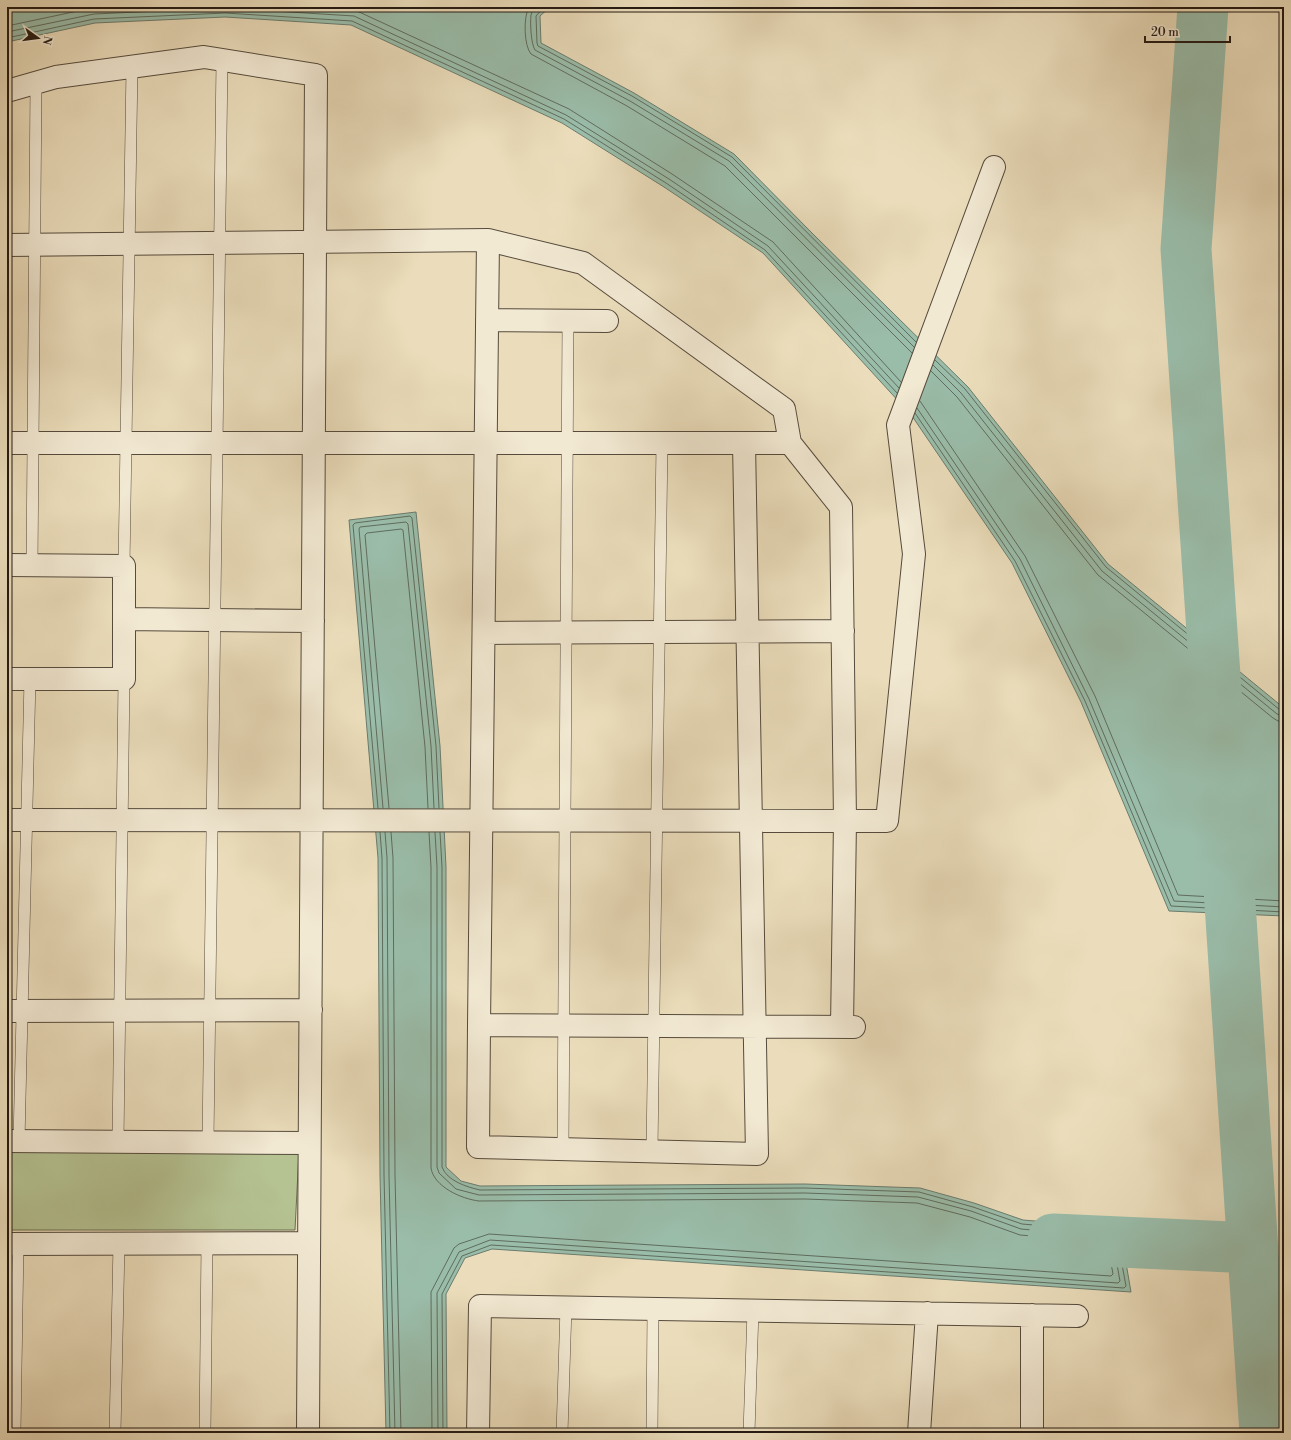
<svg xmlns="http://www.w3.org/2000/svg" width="1291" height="1440" viewBox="0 0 1291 1440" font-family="'Libre Bodoni',serif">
<rect width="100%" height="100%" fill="#ebddbb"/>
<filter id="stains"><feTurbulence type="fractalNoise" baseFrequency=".005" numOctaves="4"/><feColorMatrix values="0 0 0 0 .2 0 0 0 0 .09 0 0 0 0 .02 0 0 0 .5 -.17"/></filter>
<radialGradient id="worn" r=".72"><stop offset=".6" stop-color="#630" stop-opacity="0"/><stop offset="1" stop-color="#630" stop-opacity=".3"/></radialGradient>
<path fill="#b5c292" stroke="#6c6e52" d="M7 1150 299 1151 295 1230H7Z"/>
<path fill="#9abdaa" stroke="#6b7c6e" d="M7 7H550L540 16 541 43 634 93 734 154 813 234 968 387 1108 564 1284 708V916L1169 911 1081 702 1012 563 912 416 763 253 664 187 562 123 351 25 225 17 95 23 7 42Z
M416 512 440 746 446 867V1167L461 1181 480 1186 805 1184 920 1188 974 1203 1023 1220 1120 1228 1131 1292 492 1249 465 1258 446 1294 447 1433H386L380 1175 378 858 349 520Z"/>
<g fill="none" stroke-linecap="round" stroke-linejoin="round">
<path stroke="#5f6c5e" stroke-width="1" d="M307 7 357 11 569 109 672 174 773 242 901 382
M529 7C523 17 524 46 531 54L627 106 725 166 912 353
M537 7C534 9 532 11 531 15 530 23 531 44 535 50L630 101 729 161 914 347
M544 7 536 16 537 43 538 46 632 96 732 157 916 342
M7 26 92 8 108 7
M7 32 94 14 225 8 354 16 566 115 669 179 768 246 899 388
M7 38 94 19 225 13 352 21 564 119 666 183 765 250 897 393
M935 360 965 389 1106 567 1280 710 1284 711
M933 365 961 393 1102 571 1277 714 1284 716
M931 371 957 397 1098 575 1273 718 1278 721 1284 722
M920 401 1025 556 1095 696 1178 895 1284 901
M917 408 1020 559 1089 699 1174 901 1284 907
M915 413 1015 561 1085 701 1171 906 1284 912
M378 808 353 525 355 523 410 516 412 518 436 746 439 808
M383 808 359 529 360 527 406 522 408 524 431 746 434 808
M389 808 365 535 367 533 401 529 403 530 425 747 428 808
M380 832 382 858 384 1175 390 1433
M385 832 387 858 389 1175 395 1433
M391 832 393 858 395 1175 401 1433
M429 832 431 867V1168C434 1187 462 1199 479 1201L805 1199 917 1203 970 1217 1020 1235 1107 1242 1113 1274 1111 1276 489 1234 459 1244 454 1248 431 1292 432 1433
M435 832 437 867V1167L439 1173 456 1189 479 1195 805 1193 918 1197 971 1211 1021 1229 1112 1237 1120 1281 1118 1283 490 1240 459 1252 437 1293 438 1433
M440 832 442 867V1167C447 1181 467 1187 480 1190L805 1188 919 1192 973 1207 1022 1224 1116 1232 1126 1286 1124 1288 491 1245 462 1256 442 1294 443 1433"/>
<path stroke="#9abdaa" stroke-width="51" d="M1203 7 1186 249 1218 720
M1226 843 1265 1433
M1053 1239 1253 1248"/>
<defs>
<path id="service" d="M32 566 36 83
M124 566 132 67
M19 1141 30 679
M118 1142 124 679
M208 1142 222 60
M563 1149 568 321
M652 1151 662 443
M15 1433 18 1244
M115 1433 119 1244
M205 1433 207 1243
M562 1433 566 1307
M652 1433 653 1309
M749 1433 753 1310"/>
<path id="minor" d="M7 91 56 77 204 57 316 75 308 1433
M488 240 479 1025 478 1147 757 1154 744 443
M7 245 488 240 583 263 784 409 790 443 841 507 845 821 842 1027
M487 320 607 321
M7 443H790
M7 565 124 566V679H7
M124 619 313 621
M484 633 843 631
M7 820 887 821 914 554 898 425 994 167
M7 1011 311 1010
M479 1025 854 1027
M7 1141 309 1143
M7 1244 309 1243
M478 1433 480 1306 1077 1316
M919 1433 927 1313
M1032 1433V1315"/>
</defs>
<use href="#service" stroke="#564b3d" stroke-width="12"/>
<use href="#minor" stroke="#564b3d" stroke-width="24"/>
<use href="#service" stroke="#f2e9d3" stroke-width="11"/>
<use href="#minor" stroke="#f2e9d3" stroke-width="22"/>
</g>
<rect width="1291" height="1440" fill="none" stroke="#ebddbb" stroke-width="24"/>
<rect x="8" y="8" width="1275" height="1424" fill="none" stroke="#241a13" stroke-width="2"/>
<rect x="12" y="12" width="1267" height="1416" fill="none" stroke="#241a13"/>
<g transform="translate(38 38) rotate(104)" stroke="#f2e9d3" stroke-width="3" paint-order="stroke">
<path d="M0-3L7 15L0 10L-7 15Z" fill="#241a13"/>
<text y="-6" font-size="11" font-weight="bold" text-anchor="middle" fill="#241a13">N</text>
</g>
<path d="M1145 36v6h85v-6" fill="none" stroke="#241a13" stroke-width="2"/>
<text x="1151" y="36" font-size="12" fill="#241a13" stroke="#f2e9d3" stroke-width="3" paint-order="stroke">20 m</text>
<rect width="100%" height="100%" filter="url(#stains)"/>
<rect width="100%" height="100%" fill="url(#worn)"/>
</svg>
